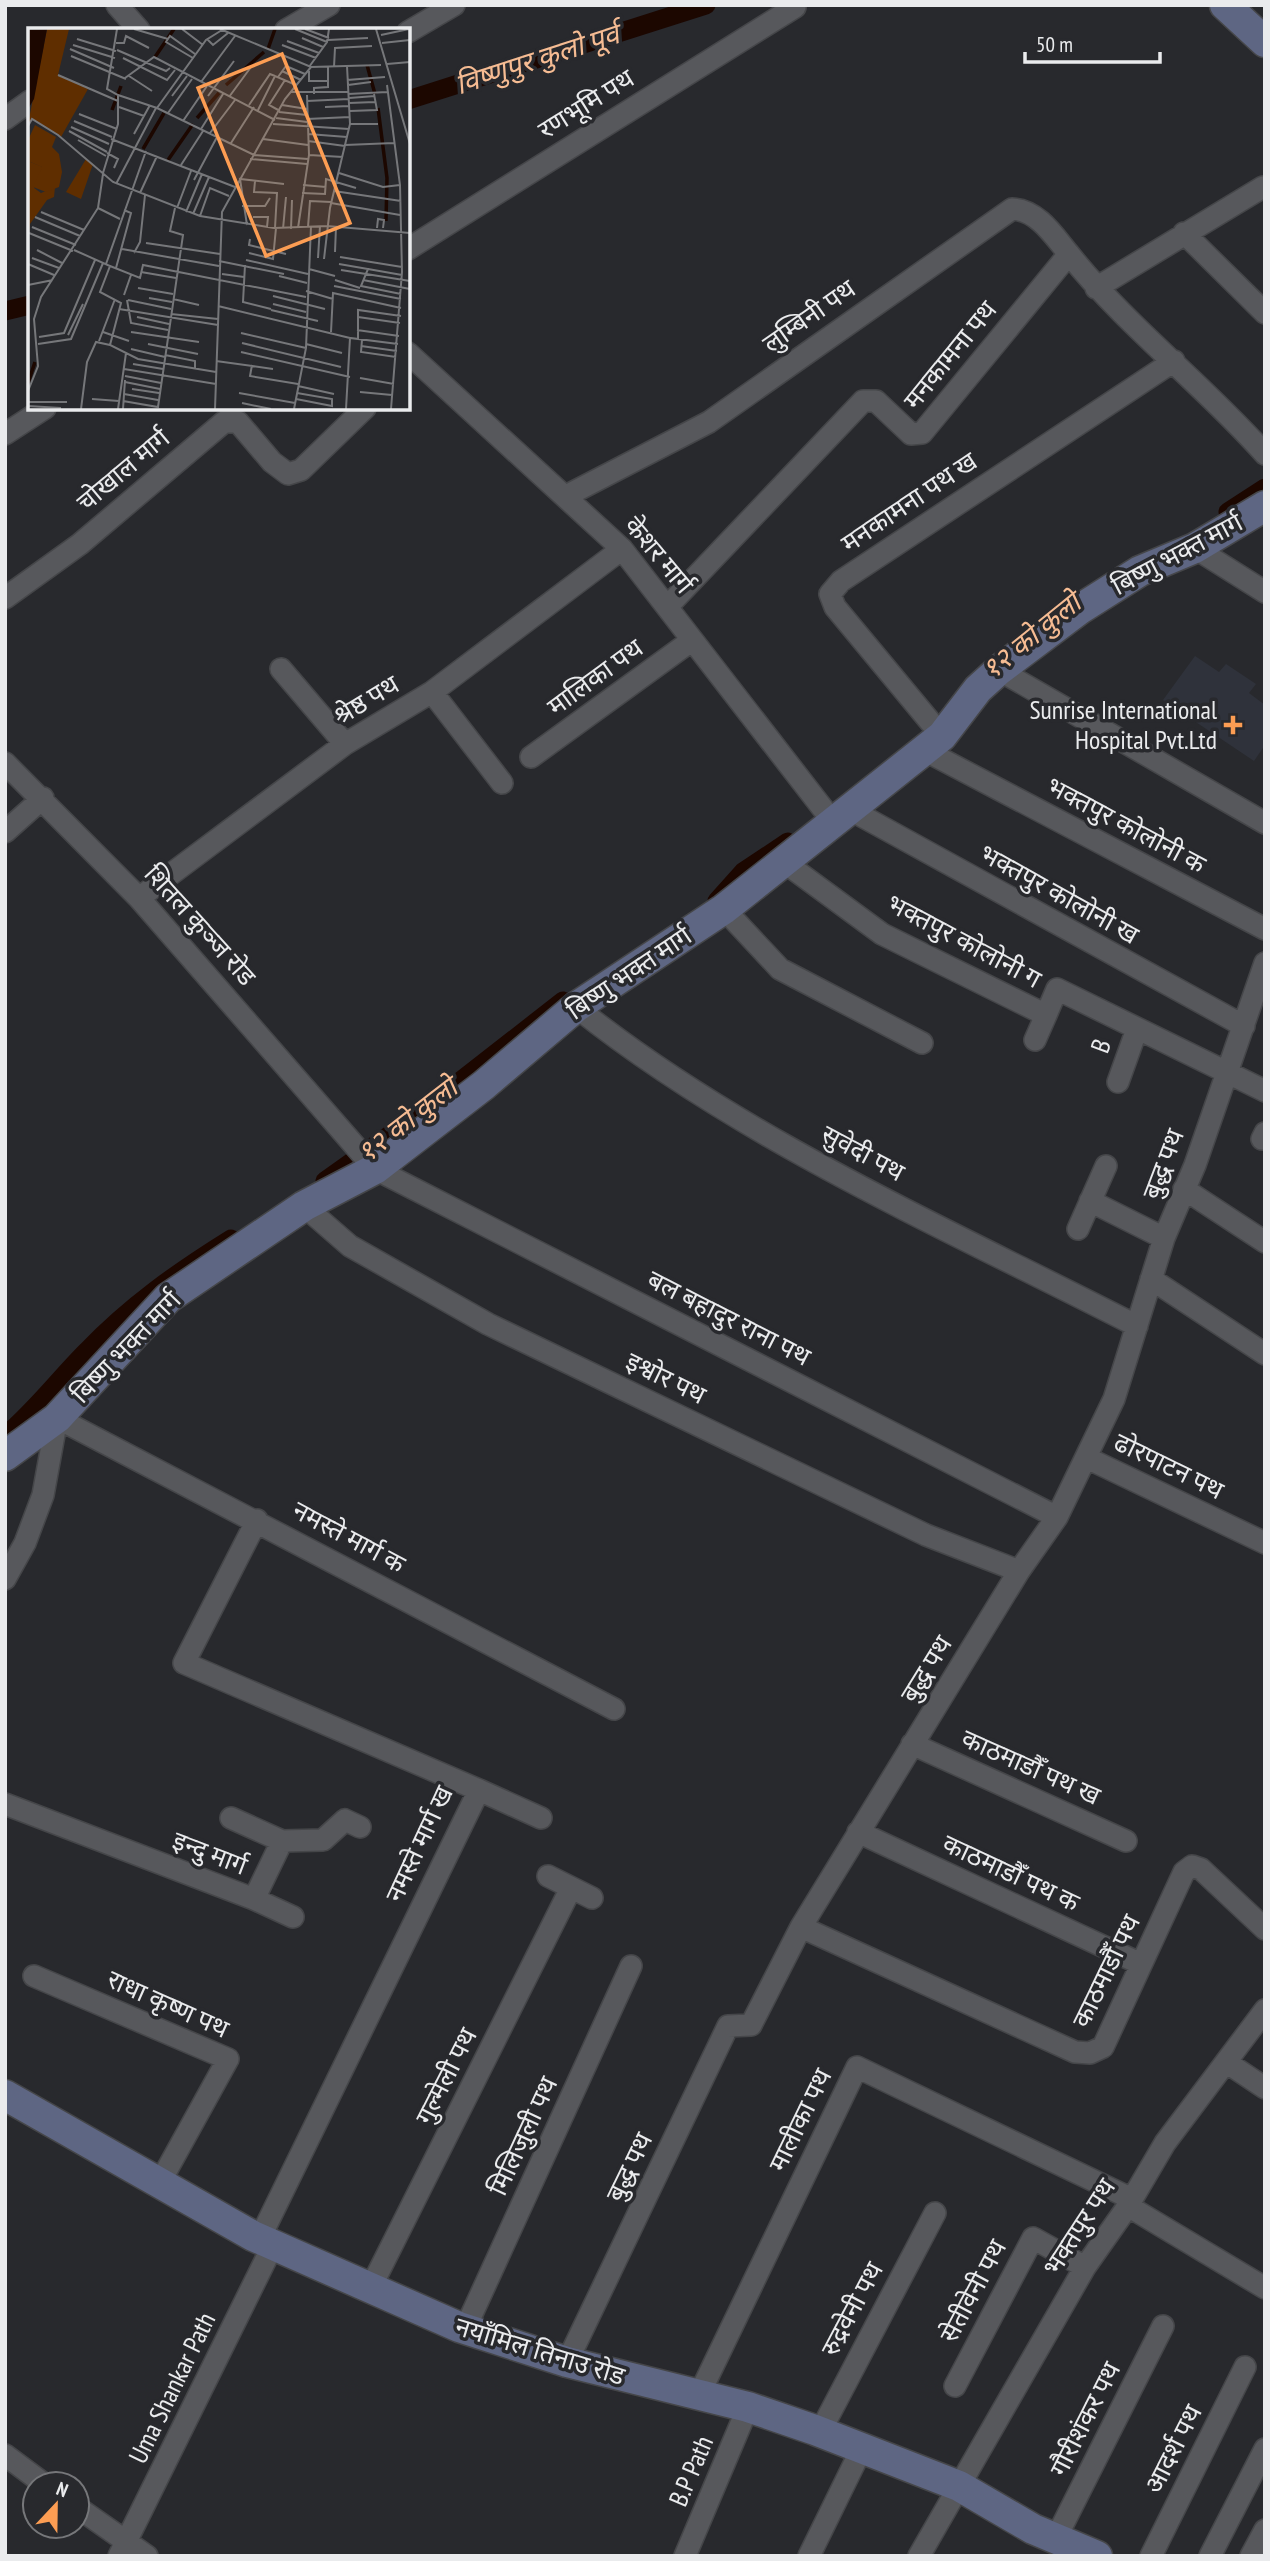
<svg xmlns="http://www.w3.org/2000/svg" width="1270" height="2561" viewBox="0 0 1270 2561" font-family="'PT Sans Narrow','Noto Sans Devanagari',sans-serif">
<rect width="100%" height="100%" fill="#28292d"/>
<path fill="#2f323b" d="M1195 656 1219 672 1226 664 1256 684 1249 693 1265 705V745L1254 761 1163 700Z"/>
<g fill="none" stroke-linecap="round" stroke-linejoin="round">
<path stroke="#1c0700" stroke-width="19" d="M408 100 706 5
M5 311 30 305
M1228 512 1265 488
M717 901 743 872 788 842
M325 1181 408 1122 563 1001
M5 1436C36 1410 59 1379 87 1351 130 1306 178 1272 231 1239"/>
<defs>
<path id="street" d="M117 5 139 30
M286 30 329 5
M408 32 454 5
M5 119 30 101
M1184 233 1265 313
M408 249 795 7
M1096 288 1263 187 1265 189
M408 353 622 549 834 823
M5 434 45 408
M566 496 709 422 1012 209C1038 210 1054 236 1069 254
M1195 548 1265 592
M5 598 80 544 224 422H238L272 462 288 474 301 470 365 408
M667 607 863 401H876L911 434 922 433 1069 254C1127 327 1203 384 1265 454
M281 669 345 744
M999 670 1265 823
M432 692 502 783
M942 736 835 607 830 594 841 581 1174 361
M924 750 1265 929
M531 757 691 641
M5 763 139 898 375 1169 1057 1517
M849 809 1244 1026
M5 832 43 798
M784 862 882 934 1046 1015 1057 989 1265 1091
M139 898 345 744 432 692 622 549
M724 909 780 969 922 1043
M576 1007C741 1139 950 1230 1137 1326
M1035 1040 1046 1015
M1118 1082 1137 1029
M1262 1139 1265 1133
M1184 1189 1265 1242
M1090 1201 1164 1238
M304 1206 350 1246 488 1324 926 1535 1019 1571
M1078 1229 1106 1166
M1151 1279 1265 1354
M1087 1458 1265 1543
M257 1520 184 1663 479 1790 260 2238
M5 1579 25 1543 43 1495 57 1418 614 1709
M912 1744 1126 1841
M479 1790 541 1818
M5 1804 254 1899 282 1841 323 1840 345 1820 360 1827
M231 1818 282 1841
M858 1832 1141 1964
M548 1876 592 1898
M254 1899 293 1917
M801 1927 1075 2052 1090 2053 1103 2047 1184 1872 1192 1866 1201 1869 1265 1929
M34 1976 228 2059 159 2184
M1226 2062 1265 2088
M1128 2206 1265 2288
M370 2289 571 1888
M465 2329 631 1966
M567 2362 728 2026 751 2025 801 1927 1019 1571 1057 1517 1114 1399 1164 1238 1195 1165 1265 963
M955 2386 1033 2238 1085 2267
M698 2397 857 2067 1132 2199
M820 2432 935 2213
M5 2455 44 2484
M77 2507 147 2556
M1056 2538 1163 2326
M119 2556 274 2243
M685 2556 748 2407
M809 2556 862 2448
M919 2556 1085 2267 1128 2206 1165 2143 1265 2010
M1151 2556 1245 2367
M1210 2556 1265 2449
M1251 2556 1265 2530"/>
<path id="secondary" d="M1225 5 1265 42
M5 1456 57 1418 168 1298 304 1206 375 1169 484 1085 576 1007 724 909 942 736 978 689 999 670 1080 609 1140 571 1195 548 1265 506
M5 2095 253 2236 459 2327 567 2362 748 2407 815 2430 959 2486 1033 2529 1097 2556"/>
</defs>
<use href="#street" stroke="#454649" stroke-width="24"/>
<use href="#secondary" stroke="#454649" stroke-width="33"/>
<use href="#street" stroke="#57585c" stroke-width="21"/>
<use href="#secondary" stroke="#5e6683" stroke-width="30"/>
</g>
<path fill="#fc9d53" stroke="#28292d" stroke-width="2.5" d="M1229.5 714.5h7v7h7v7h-7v7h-7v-7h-7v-7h7z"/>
<g text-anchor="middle" stroke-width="7" stroke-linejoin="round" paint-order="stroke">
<g font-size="26" fill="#eaebed" stroke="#28292d">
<text transform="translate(586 104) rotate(-32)" y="9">रणभूमि पथ</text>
<text transform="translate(809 316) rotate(-35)" y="9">लुम्बिनी पथ</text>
<text transform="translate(950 355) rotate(-51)" y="9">मनकामना पथ</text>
<text transform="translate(123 470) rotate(-40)" y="9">चोखाल मार्ग</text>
<text transform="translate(909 502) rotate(-34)" y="9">मनकामना पथ ख</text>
<text transform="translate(1177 554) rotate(-28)" y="9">बिष्णु भक्त मार्ग</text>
<text transform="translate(659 555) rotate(50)" y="9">केशर मार्ग</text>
<text transform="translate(595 677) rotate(-36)" y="9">मालिका पथ</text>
<text transform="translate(366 700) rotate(-31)" y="9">श्रेष्ठ पथ</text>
<text transform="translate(1126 825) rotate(28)" y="9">भक्तपुर कोलोनी क</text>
<text transform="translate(1059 894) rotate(29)" y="9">भक्तपुर कोलोनी ख</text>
<text transform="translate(200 925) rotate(48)" y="9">शितल कुञ्ज रोड</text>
<text transform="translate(964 941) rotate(28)" y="9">भक्तपुर कोलोनी ग</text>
<text transform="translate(629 973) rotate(-34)" y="9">बिष्णु भक्त मार्ग</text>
<text transform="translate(1101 1046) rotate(-70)" y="9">B</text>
<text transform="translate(863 1153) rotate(28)" y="9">सुवेदी पथ</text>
<text transform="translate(1163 1164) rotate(-69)" y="9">बुद्ध पथ</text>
<text transform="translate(729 1318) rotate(27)" y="9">बल बहादुर राना पथ</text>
<text transform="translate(126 1347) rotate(-46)" y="9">बिष्णु भक्त मार्ग</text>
<text transform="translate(666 1378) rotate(26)" y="9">इश्वोर पथ</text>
<text transform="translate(1169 1466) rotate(26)" y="9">ढोरपाटन पथ</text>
<text transform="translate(349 1537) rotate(28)" y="9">नमस्ते मार्ग क</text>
<text transform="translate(926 1669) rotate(-58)" y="9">बुद्ध पथ</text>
<text transform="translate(1031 1767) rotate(24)" y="9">काठमाडौँ पथ ख</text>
<text transform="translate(419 1844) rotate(-65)" y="9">नमस्ते मार्ग ख</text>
<text transform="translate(210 1853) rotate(21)" y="9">इन्दु मार्ग</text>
<text transform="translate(1011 1873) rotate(25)" y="9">काठमाडौँ पथ क</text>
<text transform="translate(1106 1971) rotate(-64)" y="9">काठमाडौँ पथ</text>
<text transform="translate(168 2004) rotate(24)" y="9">राधा कृष्ण पथ</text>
<text transform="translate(446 2076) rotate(-63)" y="9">गुल्मेली पथ</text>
<text transform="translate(800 2120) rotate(-64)" y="9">मालीका पथ</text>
<text transform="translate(523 2136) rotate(-65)" y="9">मिलिजुली पथ</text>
<text transform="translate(629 2167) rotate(-64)" y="9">बुद्ध पथ</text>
<text transform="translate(1079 2227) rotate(-57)" y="9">भक्तपुर पथ</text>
<text transform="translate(973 2291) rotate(-62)" y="9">सेतीवेनी पथ</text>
<text transform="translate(852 2309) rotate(-62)" y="9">रुद्रवेनी पथ</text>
<text transform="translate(540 2351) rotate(17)" y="9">नयाँमिल तिनाउ रोड</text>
<text transform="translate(172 2388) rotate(-64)" y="9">Uma Shankar Path</text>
<text transform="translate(1085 2419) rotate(-63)" y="9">गौरीशंकर पथ</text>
<text transform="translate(1173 2449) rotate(-63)" y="9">आदर्श पथ</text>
<text transform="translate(691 2471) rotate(-67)" y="9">B.P Path</text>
</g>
<g font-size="26" fill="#eaebed" stroke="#28292d" text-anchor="end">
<text x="1217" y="719">Sunrise International<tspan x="1217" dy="30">Hospital Pvt.Ltd</tspan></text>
</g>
<g font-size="28" font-style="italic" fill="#f6bc93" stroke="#28292d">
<text transform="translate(537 59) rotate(-18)" y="10">विष्णुपुर कुलो पूर्व</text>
<text transform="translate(1031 636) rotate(-39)" y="10">१२ को कुलो</text>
<text transform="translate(407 1120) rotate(-38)" y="10">१२ को कुलो</text>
</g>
</g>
<g transform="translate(28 28)">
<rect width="382" height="382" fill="#28292d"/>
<path d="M19 1H41L30 47 60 61 33 109 4 91 0 96Z" fill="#5f2e00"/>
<path d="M58 131 65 136 53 171 38 164ZM0 133 15 139 6 160 13 165 27 159 26 169 19 172 2 196 0 211Z" fill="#5f2e00"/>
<path d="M7 97 28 109 24 119 31 126 34 144 31 159 18 164 5 159 14 139 0 133V112Z" fill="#5f2e00"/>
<path d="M19 1 6 71 0 81V2Z" fill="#1c0700"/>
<path fill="none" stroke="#1c0700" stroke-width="3.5" d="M240 21 247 1M127 29 146 1M339 37 347 66M198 57 236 24M350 80 359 150 358 193M84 82 93 58M169 90 191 65M115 121 136 85M140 132 165 96M0 355 7 334"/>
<path fill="none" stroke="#76777a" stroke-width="2" d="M106 1 140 11M154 1 175 17M192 1 283 39 353 37M267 1 299 14M277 1 301 10M348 1 382 116M353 7 381 1M274 10 295 19M49 11 88 23M179 11 185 17 200 5M300 12 340 10M259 13 291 25M88 15H96L98 8 121 20M354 15 382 12M45 17 87 30M254 17 288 30M42 21 86 40M89 22 138 43 142 40M43 28 98 51M95 30 139 52 147 42M165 30 138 14 142 8 167 26M359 36 382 34M281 39 299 14 301 1M306 39 307 20 344 18M254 43 273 52M281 43V53H300V39M30 47 90 73M101 48 124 63M250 49 258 38 277 46M97 50 126 29 247 92M319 52 357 49M173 54 207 8M320 57 343 54M359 57 372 157 374 244 363 381M263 64H320M286 66V60L300 59V53M320 66 359 64M90 67 129 80 226 127 280 131M144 68 159 48M180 68 206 33M201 69 223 39M321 70 347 68M279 73 321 71M321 75 347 74M221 77 242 46 247 48M254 77 279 81M91 79 116 88M297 79 321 78M129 80 178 12 194 2M230 82 247 48 268 57M252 83 241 77 257 52M322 83 349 82 346 66M251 84 279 87M140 85 164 51M51 86 89 101M248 90 279 94M279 91 322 89M46 93 84 109M155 93 179 58M245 96 321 101M322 96H350M0 98 4 91 30 107 85 154 172 188 246 200 299 198 382 205M43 99 81 116M173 101 195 66M41 103 79 124M182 105 207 72M106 106 122 77M280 106 319 109M83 111 207 159M235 111 280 117M50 112 78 128M280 113 317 118M203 115 226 79M317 117 366 115M79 125 90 131 86 140M281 127 315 129M222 131 279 136M153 137 175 103M75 145 90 96V67L79 61 89 1M311 145 355 159 372 157M166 152 189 109M227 153 226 164 249 165 247 200M88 156 128 80M275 157 298 159M306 163 373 173M112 165 129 128M274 165 297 166 298 151 328 160M303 175 372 187M214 178H237L242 170M70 180 92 191M149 180 163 143M13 184 56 202M158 184 174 146M165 186 181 149M172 188 182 160 201 168M7 189 52 208M225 189H240L239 199M219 197 212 151 256 156M4 199 48 217M280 199 282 173 303 174M270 200 281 127 279 67M349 200 350 191 356 192 355 200M255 201 258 169M263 201 264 172M1 205 45 223M222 211 221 217 258 226M118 215 192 226M94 221 191 238M9 222 34 235M46 222 82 238 72 264 93 275 82 317 110 331 188 344M307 224 308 199M106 225 112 214 117 167M221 225 245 231 248 200M312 229 374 239M4 230 31 240M290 230 292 198M296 231 302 180 322 96 319 38M218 232 280 246M191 233 256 246M0 236 26 247M78 236 118 123M311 236 340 241 333 258 373 266M217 237 215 274 243 281M82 238 112 250 115 237 278 269M88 240 103 185 96 182M281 241 307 248M340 241 374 247M313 242 382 253M113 244 148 250M194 246 216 249M251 248 279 255M307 252 332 260M335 252 382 261M0 257 25 252M306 258 373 271M110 260 145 266M278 263 305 271M96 267 103 247M245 268 297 281M121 270 144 274M145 271 171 277M99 272 103 295 140 302M100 272 143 281M245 276 278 284M190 278 322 310M91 281 190 297M243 282 290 293M143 286 190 291M109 289 141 296M330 289 372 295M329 302 371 308M75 304 101 313M103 304 171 314M303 304 305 265 373 280M213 305 278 320M40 307 55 276M11 309 36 305 67 232M330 312V282L373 288M334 312 333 324 368 329M71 313 87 271M214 315 313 339M10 316 43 311 75 235M120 316 170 326M278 316 314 325M333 318 369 323M103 321 137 329M213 324 322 349M137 327 167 333V340M188 333 245 341M105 336 135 341M224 337 222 348 270 356M96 341 188 356M97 348 133 355M332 350 366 356M97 354 132 361M270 358 306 366M104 361 131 365M0 363 10 338 6 291 13 269 70 180 75 146M332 364 364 367M211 365 267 375M96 366 130 372M64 371 91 373M268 371 304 378V371L269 365M95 373 130 379 155 207 142 203 147 180M1 374H39M214 375 243 381M0 378 33 380M53 381 59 334 68 314 82 317M90 381 98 325M95 381 97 352M187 381 194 184 257 71 283 39M266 381 278 320 283 198M318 381 322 310 370 316"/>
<path fill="#fc9d53" fill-opacity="0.15" stroke="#fc9d53" stroke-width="3.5" d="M254 26 322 195 238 228 170 60Z"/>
<rect width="382" height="382" fill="none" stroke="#eaebed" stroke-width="3.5"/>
</g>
<rect width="1270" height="2561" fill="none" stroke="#eaebed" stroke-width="14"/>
<g transform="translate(56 2505) rotate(22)"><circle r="33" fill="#28292d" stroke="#76777a" stroke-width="2"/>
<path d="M0-5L12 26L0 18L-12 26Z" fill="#fc9d53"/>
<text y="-10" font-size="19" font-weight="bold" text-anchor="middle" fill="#eaebed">N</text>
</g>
<path d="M1025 52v10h135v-10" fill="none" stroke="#eaebed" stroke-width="3.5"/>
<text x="1036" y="52" font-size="21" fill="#eaebed" stroke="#28292d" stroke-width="5" paint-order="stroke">50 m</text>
</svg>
